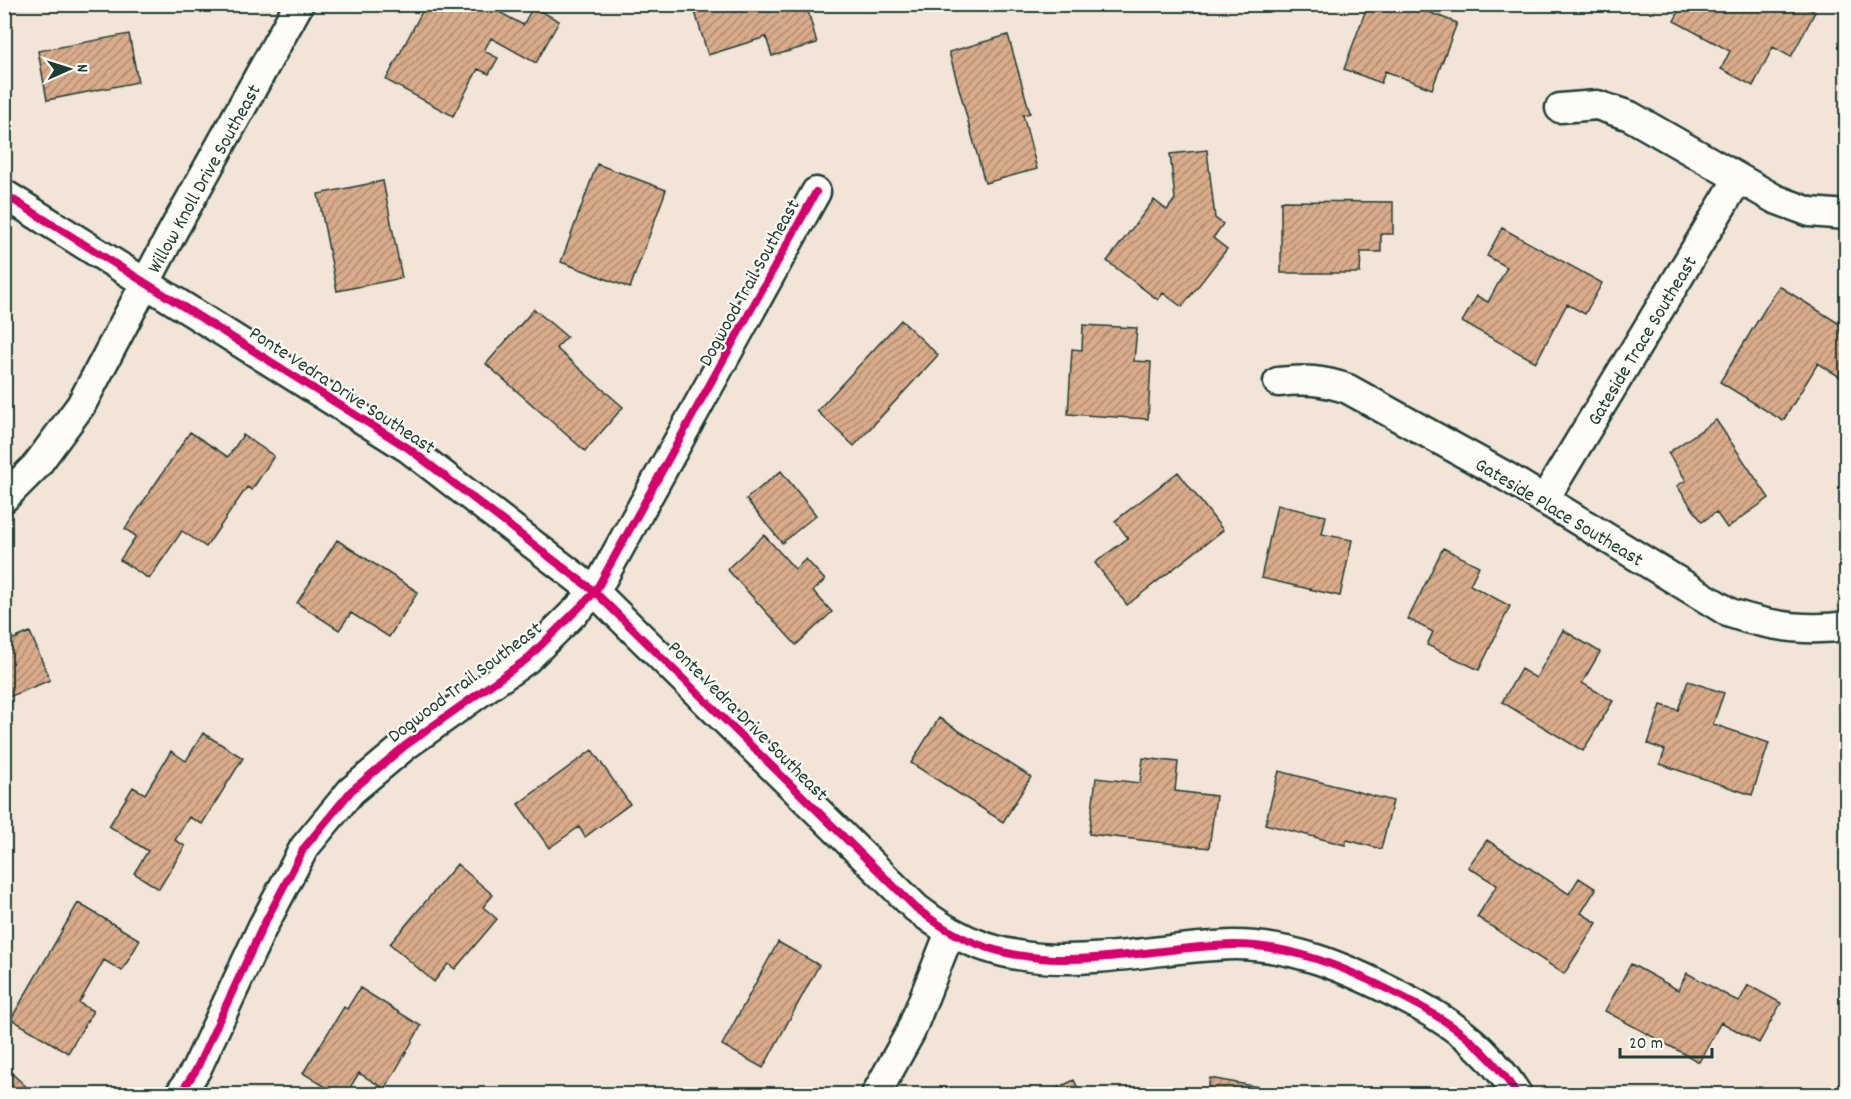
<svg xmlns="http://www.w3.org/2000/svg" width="1851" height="1099" viewBox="0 0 1851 1099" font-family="Dekko,sans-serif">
<defs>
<pattern id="building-hatch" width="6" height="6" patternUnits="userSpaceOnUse" patternTransform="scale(1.5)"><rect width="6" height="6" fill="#d9ab8a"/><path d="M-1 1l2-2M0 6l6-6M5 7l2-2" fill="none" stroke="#af8c72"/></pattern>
</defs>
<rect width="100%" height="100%" fill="#f2e4d6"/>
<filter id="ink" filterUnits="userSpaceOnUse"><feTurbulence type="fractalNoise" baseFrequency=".0167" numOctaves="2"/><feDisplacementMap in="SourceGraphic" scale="12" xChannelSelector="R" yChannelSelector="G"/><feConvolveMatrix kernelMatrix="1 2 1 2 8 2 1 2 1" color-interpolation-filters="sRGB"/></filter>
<g filter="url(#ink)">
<path fill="url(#building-hatch)" stroke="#1f3d34" stroke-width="1.5" d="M426 4H502L505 6 501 13 523 25 533 7 559 21 536 63 491 38 484 51 498 58 489 74 478 69 453 116 386 80Z
M806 4 817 43 772 56 766 37 708 55 693 5Z
M1368 4H1428L1426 11 1457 23 1432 89 1385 71 1381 83 1344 69Z
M1683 4H1800L1815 12 1791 57 1773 47 1753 86 1721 69 1730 51 1674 21Z
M129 34 138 82 47 100 38 51Z
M1008 35 1030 113 1023 115 1037 169 985 183 949 52Z
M1207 150 1215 218 1223 224 1213 238 1227 249 1182 307 1163 293 1158 300 1107 261 1154 200 1167 210 1175 199 1170 154Z
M597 164 666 190 630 288 561 262Z
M383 181 402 278 337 291 318 194Z
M1281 201 1393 202V234H1381V252H1361L1360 273H1281Z
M1502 228 1602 283 1585 314 1567 304 1536 362 1462 322 1477 296 1488 302 1507 267 1487 256Z
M1779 286 1846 328V374L1843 379 1818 363 1783 421 1720 382Z
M534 309 567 337 556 348 623 407 585 451 486 364Z
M901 320 938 355 854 446 817 411Z
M1083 325 1137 328 1134 361 1151 362 1148 419 1068 414 1072 349 1082 350Z
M1716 420 1769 498 1727 528 1716 512 1702 522 1677 486 1686 480 1668 453Z
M190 432 228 457 243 435 274 456 252 490 247 487 206 547 182 531 149 579 120 560 136 536 125 529Z
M781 471 816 515 782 543 746 499Z
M1178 472 1223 530 1127 605 1095 563 1128 538 1115 521Z
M1844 494H1846V549H1844Z
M1277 505 1326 516 1322 534 1352 540 1340 596 1261 578Z
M764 535 795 569 806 559 825 580 813 591 832 612 796 645 727 569Z
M337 540 418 592 389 637 351 613 339 630 297 603Z
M1443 548 1479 566 1470 585 1510 606 1479 670 1427 645 1433 632 1408 619Z
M1563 630 1600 652 1582 683 1613 701 1583 751 1502 702 1521 669 1536 678Z
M30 632 50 680 4 699V643Z
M1688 681 1724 693 1713 724 1769 743 1752 795 1660 764 1665 750 1648 744 1661 705 1678 710Z
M939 718 1031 777 1003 822 911 763Z
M203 733 243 758 202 824 189 817 175 840 185 846 159 889 134 873 148 851 109 826 133 787 145 794 171 751 186 761Z
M592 750 630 804 585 837 579 827 549 848 518 804Z
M1143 758 1178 762 1175 791 1216 796 1209 848 1089 834 1096 778 1140 783Z
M1279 771 1393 801 1381 849 1347 840 1345 845 1265 824Z
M1487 840 1569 894 1579 878 1596 889 1581 913 1597 923 1564 974 1477 917 1497 885 1468 867Z
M457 864 493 895 483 907 497 919 455 969 448 964 434 982 390 944Z
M78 903 140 940 122 971 104 960 79 1003 93 1011 68 1053 11 1019Z
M778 942 819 965 763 1068 722 1045Z
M1631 964 1678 990 1687 973 1739 1002 1748 985 1781 1003 1759 1043 1721 1022 1699 1062 1605 1011Z
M360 988 421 1026 385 1089 359 1073 346 1094H337L303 1073 344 1007 347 1009Z
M4 1066 34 1094H4Z
M1210 1078 1297 1094H1207Z
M1074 1080 1081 1094H1045Z"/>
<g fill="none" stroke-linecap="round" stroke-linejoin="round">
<defs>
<path id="street" d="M1560 108 1597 105 1630 116 1775 199 1810 212 1846 215
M4 194 408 448 595 592 916 908C927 916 938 925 950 931 1040 983 1138 947 1234 945 1293 945 1346 968 1397 994 1447 1019 1487 1046 1517 1094
M1278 382C1304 379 1323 380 1348 389L1507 477 1730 613C1768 626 1806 632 1846 626
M4 498 36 466 81 405 173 231 299 4
M1544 500 1738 179
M180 1094 196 1070 262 928 304 848 351 791 406 745 527 659 595 592 816 192
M876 1094 910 1033 950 932"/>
</defs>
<use href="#street" stroke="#1f3d34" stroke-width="33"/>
<use href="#street" stroke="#fdfcf7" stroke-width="28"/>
<defs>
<path id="cycleway" d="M4 194 408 448 595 592 916 908C927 916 938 925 950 931 1040 983 1138 947 1234 945 1293 945 1346 968 1397 994 1447 1019 1487 1046 1517 1094
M180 1094 196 1070 262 928 304 848 351 791 406 745 527 659 595 592 816 192"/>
</defs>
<use href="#cycleway" stroke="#fdfcf7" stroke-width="11"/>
<use href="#cycleway" stroke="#d6006c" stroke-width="8"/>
</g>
</g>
<g text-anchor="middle" stroke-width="4.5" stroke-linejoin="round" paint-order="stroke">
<g font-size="20" fill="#1f3d34" stroke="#fdfcf7">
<text transform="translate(203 178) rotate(-61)" y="7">Willow Knoll Drive Southeast</text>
<text transform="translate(748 282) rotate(-61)" y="7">Dogwood Trail Southeast</text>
<text transform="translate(1641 340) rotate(-59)" y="7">Gateside Trace Southeast</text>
<text transform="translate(343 389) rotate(33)" y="7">Ponte Vedra Drive Southeast</text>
<text transform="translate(1560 511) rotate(31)" y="7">Gateside Place Southeast</text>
<text transform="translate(464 681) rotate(-37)" y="7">Dogwood Trail Southeast</text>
<text transform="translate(749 720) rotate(45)" y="7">Ponte Vedra Drive Southeast</text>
</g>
</g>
<rect width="1851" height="1099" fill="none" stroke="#fdfcf7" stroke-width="24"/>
<rect x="12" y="12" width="1827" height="1075" fill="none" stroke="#1f3d34" stroke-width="2" filter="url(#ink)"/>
<g transform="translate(69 69) rotate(87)" stroke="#fdfcf7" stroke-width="4.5" paint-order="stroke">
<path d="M0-4.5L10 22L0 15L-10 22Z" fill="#1f3d34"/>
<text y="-9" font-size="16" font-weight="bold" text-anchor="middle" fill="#1f3d34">N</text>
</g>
<path d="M1620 1048v9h92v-9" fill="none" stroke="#1f3d34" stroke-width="3"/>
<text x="1629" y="1048" font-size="18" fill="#1f3d34" stroke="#fdfcf7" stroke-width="4.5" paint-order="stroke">20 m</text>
</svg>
